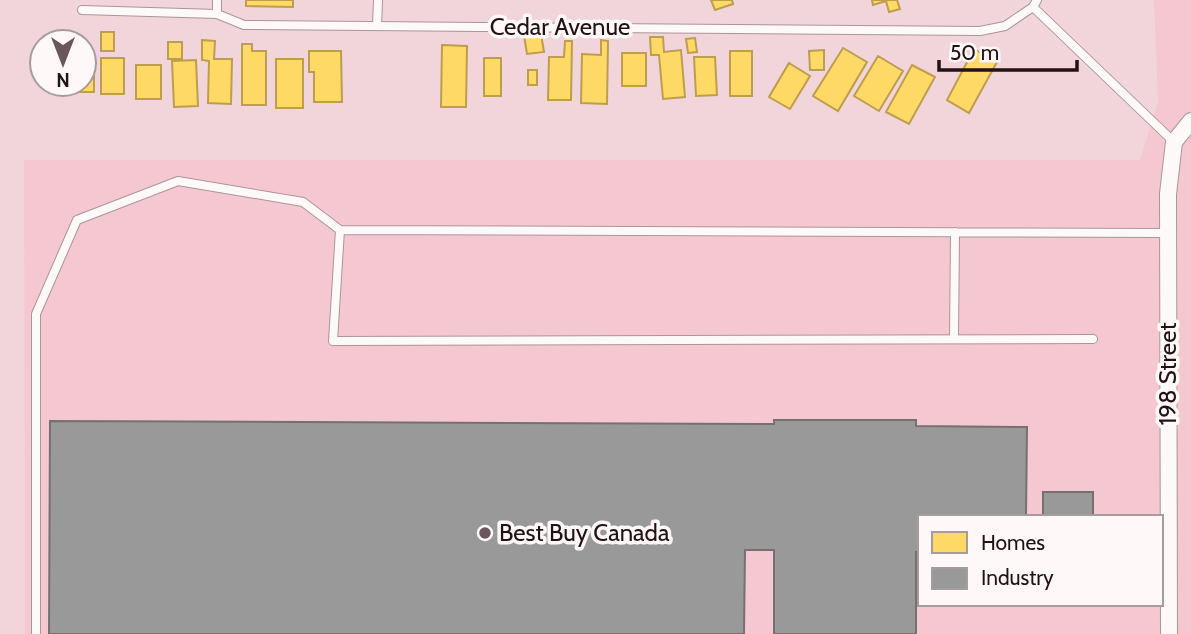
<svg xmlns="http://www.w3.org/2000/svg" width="1191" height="634" viewBox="0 0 1191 634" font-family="Cabin,sans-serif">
<rect width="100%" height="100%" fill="#f1d5da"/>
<path fill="#f5c8d1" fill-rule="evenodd" d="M1154 0H1191V634H25L24 160H1140L1158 102ZM920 517H1161V604H920Z"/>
<path fill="#ffd966" stroke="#bd9d4e" stroke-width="2" d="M246 0H293V7L246 6Z
M711 0H732L733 4 715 10Z
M872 0H897L900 9 889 12 886 1 873 5Z
M101 32H114V51H101Z
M541 34 544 52 527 54 524 36Z
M650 37H663L664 52 681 50 685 97 663 99 659 55H651Z
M695 38 697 52 688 53 686 39Z
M202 40 215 41 214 59H232L231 104 208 103 209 61 202 60Z
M601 40 608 41 607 104 581 103 582 54 601 55Z
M565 41H572L571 100H548L549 57H564Z
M168 42H182V59H168Z
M242 44H252V51H266V105H242Z
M442 45 467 46 466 107H441Z
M843 48 867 62 838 111 813 96Z
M974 49 997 62 969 113 947 100Z
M824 50V70H810L809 51Z
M309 51H341L342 102H314V72H309Z
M730 51H752V96H730Z
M622 53H646V86H622Z
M84 54H94V92H68V84H84Z
M878 56 903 71 879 111 854 96Z
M694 57H715L717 95 696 96Z
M101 58H124V94H101Z
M484 58H501V96H484Z
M276 59H303V108H276Z
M196 60 198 106 174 107 172 61Z
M789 63 810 76 790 109 769 97Z
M136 65H161V99H136Z
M912 65 935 77 909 124 886 112Z
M528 70H537V85H528Z"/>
<path fill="#999" stroke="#767071" stroke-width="2" d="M774 420H916V426L1027 427 1026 517H920V552H916V634H774V550H745L744 634H49L50 421 774 424Z
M1043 492H1093V517H1043Z"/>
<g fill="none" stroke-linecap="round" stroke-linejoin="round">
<defs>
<path id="lane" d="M1037 0 1033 7 1174 142
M82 10 217 14 244 25 980 31 1005 26 1033 7
M217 14V0
M377 26 378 0
M340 230 333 341 1093 339
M954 339 955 232
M36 634V314L77 220 178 181 303 202 340 230 1168 233"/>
<path id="street" d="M1169 634 1168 194 1174 142 1191 121"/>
</defs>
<use href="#lane" stroke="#aa9599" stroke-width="10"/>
<use href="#street" stroke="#aa9599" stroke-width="18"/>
<use href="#lane" stroke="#fdf9f9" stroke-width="8"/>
<use href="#street" stroke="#fdf9f9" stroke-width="16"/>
</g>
<circle fill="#6b565a" stroke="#fef8f9" stroke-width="2.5" cx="485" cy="533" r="7"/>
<g text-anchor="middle" stroke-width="7" stroke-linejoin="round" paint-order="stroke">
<g font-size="24" fill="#231215" stroke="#fef8f9">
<text x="560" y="35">Cedar Avenue</text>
<text transform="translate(1168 374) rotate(-90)" y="8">198 Street</text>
</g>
<g font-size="24" fill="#231215" stroke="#fef8f9" text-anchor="start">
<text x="499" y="541">Best Buy Canada</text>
</g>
</g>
<rect x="918" y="515" width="245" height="91" fill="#fef8f9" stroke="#a69c9e" stroke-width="2"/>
<rect x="932" y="532" width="35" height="21" fill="#ffd966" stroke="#a69c9e" stroke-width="2"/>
<text x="981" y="550" font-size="21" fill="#231215">Homes</text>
<rect x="932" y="568" width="35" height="21" fill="#999999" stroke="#a69c9e" stroke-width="2"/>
<text x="981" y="585" font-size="21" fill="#231215">Industry</text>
<g transform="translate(63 63) rotate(180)"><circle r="33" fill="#fef8f9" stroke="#a69c9e" stroke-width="2"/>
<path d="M0-5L12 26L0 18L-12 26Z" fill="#6b565a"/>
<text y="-10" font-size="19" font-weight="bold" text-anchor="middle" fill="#231215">N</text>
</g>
<path d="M939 60v10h138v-10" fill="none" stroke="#231215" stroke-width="3.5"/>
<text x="950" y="60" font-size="21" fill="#231215" stroke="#fef8f9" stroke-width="5" paint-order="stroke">50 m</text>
</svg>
